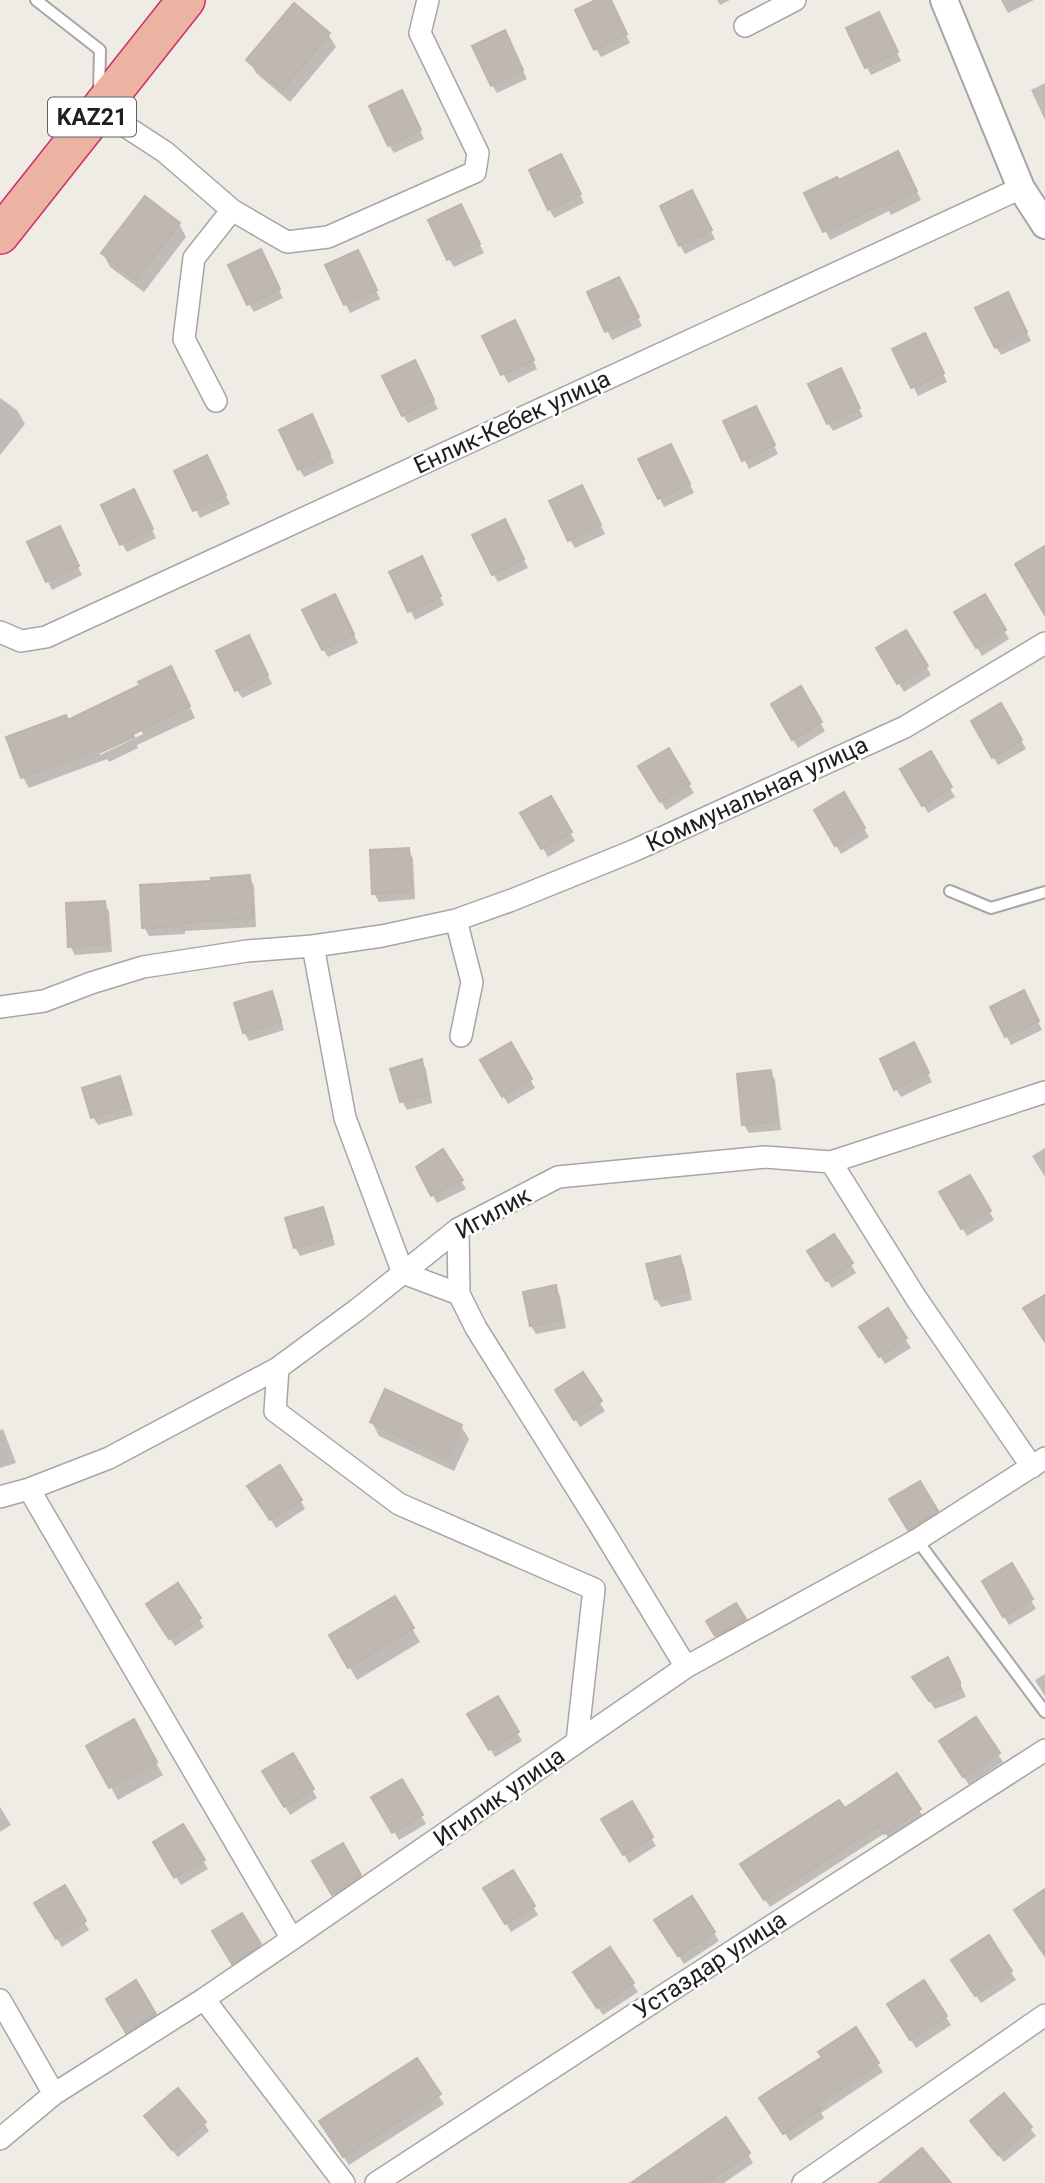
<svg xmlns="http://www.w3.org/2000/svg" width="1045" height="2183" viewBox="0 0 1045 2183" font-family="Roboto,sans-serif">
<rect width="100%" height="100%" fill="#efece6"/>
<path fill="#0003" fill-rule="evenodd" d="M600 0H609L630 43 601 57 596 49Z
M717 0H730L720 5Z
M1001 0H1034L1008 13Z
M883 23 901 61 871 75 867 67Z
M328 34 336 47 290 102 256 73 249 60Z
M509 41 527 79 497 93 492 85Z
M1045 83V120L1031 90Z
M406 101 424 139 394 153 389 145Z
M903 162 921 200 891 215 889 211 830 240 807 193Z
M566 165 584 203 554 218 549 209Z
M696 201 715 239 685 254 680 245Z
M465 215 484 253 454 267 449 259Z
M179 224 186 237 144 292 110 267 103 253Z
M265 260 283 298 254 312 249 304Z
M362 260 380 299 350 313 327 266Z
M624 287 642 326 612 340 589 293Z
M1012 303 1031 341 1001 355 996 347Z
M519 330 537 369 508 383 485 336Z
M929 343 947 382 918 396 894 349Z
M419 371 438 409 408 423 403 415Z
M845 379 863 417 833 431 828 423Z
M0 398 17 410 25 424 0 455Z
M760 416 778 454 749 469 726 422Z
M316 425 334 463 304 477 299 469Z
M675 454 694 493 664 507 641 460Z
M211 466 230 504 200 518 177 472Z
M586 496 605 534 575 548 570 540Z
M138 500 156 538 127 552 122 544Z
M509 530 528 568 498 582 493 574Z
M64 537 82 575 52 590 29 543Z
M426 567 444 605 415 620 392 573Z
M984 596 1009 639 982 656 957 613Z
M339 605 358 643 328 657 323 649Z
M906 632 931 675 904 692 878 649Z
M253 646 272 684 242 698 237 690Z
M177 679 195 718 137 745 138 748 109 762 107 759 29 788 23 777 8 738 68 721ZM141 731 143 734 100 755V751Z
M800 688 825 731 798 748 773 704Z
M1001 706 1026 749 998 765 973 722Z
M668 750 694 793 666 810 641 767Z
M930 754 955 797 928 813 903 770Z
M844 794 869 837 841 854 816 811Z
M550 798 575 841 548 857 523 814Z
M409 850 413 859 415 899 379 902 374 893Z
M249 877 254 886 256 927 185 931V934L149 936 144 927 213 882Z
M104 903 109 911 112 952 75 955 70 946Z
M271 993 276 1002 284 1030 249 1041 244 1032Z
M1028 1001 1042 1030 1011 1045 992 1007Z
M510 1045 535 1088 508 1104 482 1061Z
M918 1053 932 1082 901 1097 896 1089Z
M421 1061 426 1069 432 1103 407 1110 402 1101Z
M770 1072 775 1080 781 1130 749 1133 744 1125Z
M120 1078 124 1087 133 1115 98 1125 93 1117Z
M1045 1148V1177L1032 1156Z
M443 1151 466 1189 437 1203 418 1167Z
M969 1177 994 1220 967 1236 942 1193Z
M322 1209 327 1217 335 1245 300 1256 295 1247Z
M834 1236 856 1273 832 1288 814 1260Z
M679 1258 684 1266 692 1300 661 1307 656 1299Z
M555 1287 560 1296 566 1328 536 1334 531 1326Z
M887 1311 911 1348 885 1364 862 1327Z
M582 1375 605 1411 580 1427 562 1399Z
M372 1422 461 1426 469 1439 454 1471 379 1436Z
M3 1429 16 1463 0 1468V1430Z
M919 1483 941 1521 914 1537 892 1500Z
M255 1494 301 1501 305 1509 276 1528Z
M1011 1566 1036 1609 1009 1625 984 1582Z
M394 1598 420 1642 357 1680 331 1636Z
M736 1605 749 1628 721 1644 708 1622Z
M153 1613 199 1619 204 1627 175 1646Z
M953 1668 966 1697 935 1709 919 1686Z
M1045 1674V1696L1035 1680Z
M497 1698 522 1741 495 1757 470 1714Z
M133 1722 163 1775 118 1800 88 1746Z
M946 1750 998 1754 1003 1762 969 1785Z
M292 1755 317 1798 290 1815 265 1772Z
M897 1776 924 1818 890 1841 885 1833 770 1907 747 1873Z
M401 1781 426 1824 399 1840 374 1797Z
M631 1803 656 1846 629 1863 604 1820Z
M0 1807 11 1825 0 1832Z
M183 1826 208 1869 181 1885 155 1842Z
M342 1846 365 1884 338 1903 315 1862Z
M513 1872 538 1915 511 1932 486 1889Z
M64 1887 89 1930 62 1947 37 1904Z
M242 1915 264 1954 238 1972 215 1931Z
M661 1929 714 1933 719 1941 684 1964Z
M610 1950 638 1992 603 2015 580 1981Z
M959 1969 1011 1972 1016 1980 981 2003Z
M135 1983 159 2023 132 2040 108 1999Z
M894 2013 946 2017 951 2025 916 2048Z
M855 2029 883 2072 821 2113 824 2118 790 2141 767 2107Z
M416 2061 444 2104 349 2165 326 2130Z
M1004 2096 1036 2136 1004 2162 978 2130Z
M204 2123 209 2131 178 2157 151 2125Z
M748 2154 753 2163 724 2183H635Z"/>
<path fill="#bfb8b2" stroke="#c0b3a9" stroke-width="2" d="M596 0H611L627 34 594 50 575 10Z
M294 3 330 33 282 90 246 60Z
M879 12 898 52 865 68 846 28Z
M505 30 523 70 491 86 472 46Z
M402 90 421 130 388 146 369 106Z
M898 151 917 191 884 207 883 204 823 232 804 193 837 177 839 180Z
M561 154 581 194 548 210 529 170Z
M692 190 712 230 679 246 660 206Z
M145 196 180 223 136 280 101 253Z
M461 204 480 244 447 260 428 220Z
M261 249 280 289 247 305 228 265Z
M358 250 377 290 344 305 325 265Z
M619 277 639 317 605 332 587 292Z
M1008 292 1027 332 995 348 975 308Z
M515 320 534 360 501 375 482 336Z
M925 333 944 373 911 388 892 349Z
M415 360 434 400 402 416 382 376Z
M841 368 860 408 827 424 808 384Z
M756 406 775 445 742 461 723 421Z
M312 414 330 454 298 470 279 430Z
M671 444 690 484 658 499 638 459Z
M207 455 226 495 193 511 174 471Z
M582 485 601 525 568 541 549 501Z
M134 489 153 529 120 545 101 505Z
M505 519 524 559 492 575 472 535Z
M60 526 79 566 46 582 27 542Z
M1045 546V615L1015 564Z
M422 556 441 596 408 612 389 572Z
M335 594 354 634 322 650 302 610Z
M985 594 1006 630 976 648 954 612Z
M906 630 928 666 897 684 876 648Z
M249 635 268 675 235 691 216 651Z
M171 666 190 706 133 734 134 737 101 752 99 749 21 778 6 737 66 715 68 720 140 685 138 682Z
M801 686 822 722 792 740 771 704Z
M1001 703 1022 740 992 758 971 721Z
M669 748 690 784 660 802 638 766Z
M931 751 952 787 922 806 900 769Z
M844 792 865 828 835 846 814 810Z
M551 796 572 832 541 849 520 813Z
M409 848 412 891 372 894 370 850Z
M250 875 253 918 181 923V926L142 928 140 885 211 881V878Z
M105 901 108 944 68 947 66 903Z
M1024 990 1039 1021 1005 1037 990 1007Z
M272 991 281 1021 243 1033 234 1003Z
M511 1042 532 1079 502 1097 480 1060Z
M914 1042 929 1073 894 1090 880 1059Z
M422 1059 428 1095 400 1102 390 1069Z
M771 1070 777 1121 742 1125 737 1074Z
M120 1076 129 1106 91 1118 82 1088Z
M443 1149 463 1180 431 1196 416 1167Z
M970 1175 991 1211 961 1229 939 1192Z
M323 1207 332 1237 294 1248 285 1218Z
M834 1234 853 1263 826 1281 807 1251Z
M680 1256 689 1291 655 1299 646 1264Z
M556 1285 562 1319 530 1326 523 1292Z
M1045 1295V1342L1023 1308Z
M888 1308 907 1338 879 1357 859 1327Z
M583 1372 602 1401 574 1420 555 1390Z
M385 1389 462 1425 447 1459 370 1422Z
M280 1465 302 1500 270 1520 247 1486Z
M920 1481 938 1511 908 1530 889 1499Z
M1012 1563 1033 1599 1003 1617 982 1581Z
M178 1583 201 1618 169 1639 146 1604Z
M395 1596 414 1628 348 1668 329 1635Z
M736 1603 746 1619 715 1636 706 1621Z
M948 1657 960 1682V1689L929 1701 912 1677Z
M498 1696 519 1732 489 1750 467 1714Z
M976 1717 1000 1753 963 1777 939 1741Z
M134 1719 157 1762 109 1788 86 1746Z
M293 1753 314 1789 284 1807 262 1771Z
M897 1773 921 1809 884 1834 879 1826 764 1900 740 1864 839 1800 845 1808Z
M402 1779 423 1815 392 1833 371 1797Z
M632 1801 653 1837 623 1855 601 1819Z
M183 1824 205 1860 174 1878 153 1842Z
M343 1843 361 1875 332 1895 312 1861Z
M513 1870 535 1906 505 1924 483 1888Z
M65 1885 86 1921 56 1939 34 1903Z
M1045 1889V1956L1014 1910Z
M692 1896 715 1932 678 1956 654 1920Z
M242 1913 261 1944 232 1964 212 1931Z
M989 1935 1012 1971 975 1996 951 1960Z
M610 1947 634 1983 597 2008 573 1972Z
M136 1980 156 2014 126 2033 106 1999Z
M924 1980 947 2016 910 2040 887 2004Z
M856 2027 879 2063 817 2104 821 2109 783 2134 759 2098 822 2057 818 2052Z
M417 2058 441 2094 343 2157 319 2121Z
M178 2088 206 2122 172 2150 144 2116Z
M1004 2093 1032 2127 998 2155 970 2121Z
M726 2117 750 2153 705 2183H631Z
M922 2148 951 2183H879Z"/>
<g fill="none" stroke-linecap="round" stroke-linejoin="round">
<defs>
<path id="service" d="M36 0 100 50 99 92
M950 891 991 908 1045 892
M917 1540 1045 1712"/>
<path id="minor" d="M745 26 795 0
M99 109 165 152 232 210 287 242 328 237 475 172 478 153 420 33 428 0
M216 401 184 339 194 258 232 210
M0 632 21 641 46 637 1021 188
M456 920 472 982 461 1036
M313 946 345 1118 403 1273 459 1294
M0 1007 44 1001 91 983 143 967 247 951 313 946 382 936 456 920 512 900 633 851 905 727 1045 643
M831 1162 916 1298 1032 1467
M458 1229 459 1294 476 1328 599 1524 686 1667
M278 1368 275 1411 399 1504 594 1589 577 1742
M29 1489 292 1939
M0 1497 29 1489 109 1458 278 1368 358 1309 458 1229 558 1177 765 1157 831 1162 1045 1092
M204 1999 344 2183
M0 2000 54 2094 204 1999 292 1939 686 1667 917 1540 1045 1458
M0 2139 54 2094
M376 2183 661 1997 1045 1750
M803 2183 1045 2015"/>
<path id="tertiary" d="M944 0 1021 188 1045 225"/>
<path id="trunk" d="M0 235 186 0"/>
</defs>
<use href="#service" stroke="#a6a6a6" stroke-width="14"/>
<use href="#minor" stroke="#a6a6a6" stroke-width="24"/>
<use href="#tertiary" stroke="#a6a6a6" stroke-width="30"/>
<use href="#trunk" stroke="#d12e68" stroke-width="40"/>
<use href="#service" stroke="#fff" stroke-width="10"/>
<use href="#minor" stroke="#fff" stroke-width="21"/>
<use href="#tertiary" stroke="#fff" stroke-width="26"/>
<use href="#trunk" stroke="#ecb2a2" stroke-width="37"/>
</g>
<g text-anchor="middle" stroke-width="5" stroke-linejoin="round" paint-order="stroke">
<rect fill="#fff" stroke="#626262" stroke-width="2" x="48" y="97.5" width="88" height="39" rx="5"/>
<g font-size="23" font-weight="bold" fill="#1f1f1f">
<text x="92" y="125">KAZ21</text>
</g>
<g font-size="24" fill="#1f1f1f" stroke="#fff">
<text transform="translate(512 422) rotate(-25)" y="8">Енлик-Кебек улица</text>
<text transform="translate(757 794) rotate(-25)" y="8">Коммунальная улица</text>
<text transform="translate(493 1213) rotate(-29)" y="8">Игилик</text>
<text transform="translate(499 1797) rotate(-35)" y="8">Игилик улица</text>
<text transform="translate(710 1965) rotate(-33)" y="8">Устаздар улица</text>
</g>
</g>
</svg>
